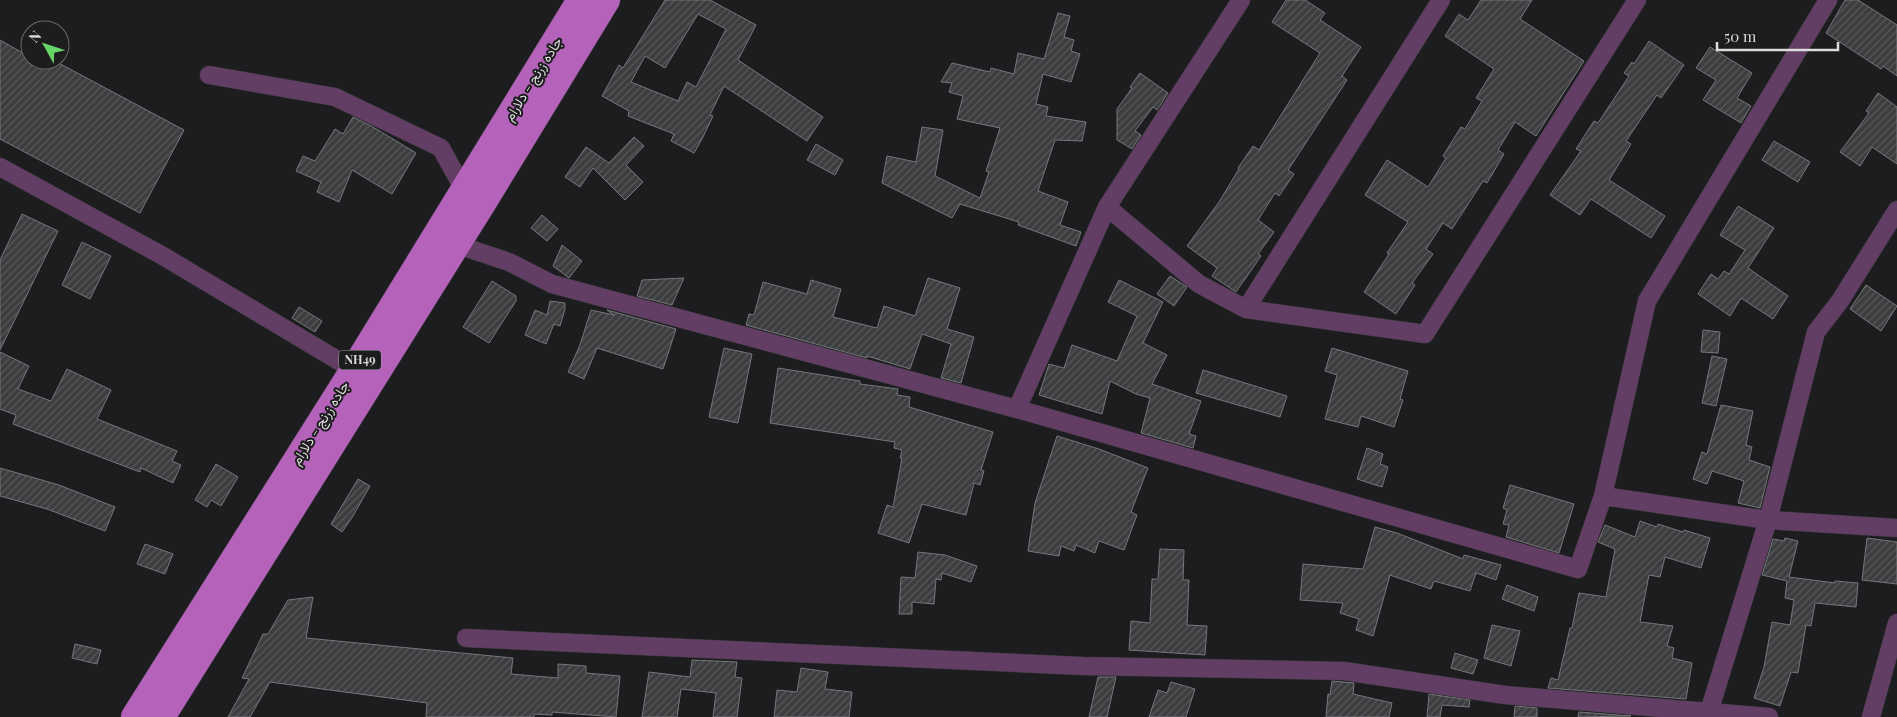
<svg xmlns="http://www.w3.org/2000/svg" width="1897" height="717" viewBox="0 0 1897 717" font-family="'Playfair Display',Vazirmatn,serif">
<defs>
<pattern id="building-hatch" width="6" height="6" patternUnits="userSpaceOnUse" patternTransform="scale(1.25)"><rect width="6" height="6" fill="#3c3d3f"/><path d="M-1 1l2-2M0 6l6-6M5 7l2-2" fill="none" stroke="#58585a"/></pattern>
</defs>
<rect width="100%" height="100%" fill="#1d1d1f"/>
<path fill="url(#building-hatch)" stroke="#76777a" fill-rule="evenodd" d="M665 0H710L756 25 738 60 823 117 807 141 724 86 710 115 713 116 702 139 694 153 671 141 674 134 628 116 629 111 602 96 619 65 623 68ZM698 14 726 29 696 87 687 82 678 101 631 82 645 56 665 68Z
M1286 0H1305L1325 13 1320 20 1361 47 1342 76 1347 80 1288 170 1294 174 1279 196 1275 193 1258 220 1274 232 1258 254 1261 256 1236 292 1212 276 1217 268 1187 246 1219 202 1239 169 1238 168 1253 146 1259 150 1320 53 1272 22Z
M1481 0H1532L1520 19 1584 61 1536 136 1515 122 1498 150 1504 154 1487 183 1483 181 1452 229 1443 223 1426 249 1433 254 1412 283 1415 285 1396 314 1364 292 1389 254 1387 253 1408 222 1365 195 1387 160 1428 187 1446 158 1443 156 1461 127 1465 129 1482 101 1476 98 1494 69 1445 36 1459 14 1468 20Z
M1845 0H1858L1897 25V76L1883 66 1881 69 1826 33Z
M1058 13 1070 16 1064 37 1074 40 1071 51 1080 54 1071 82 1043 74 1036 104 1048 107 1046 116 1086 122 1082 141 1055 140 1038 191 1068 202 1060 225 1081 232 1076 246 1018 225 1019 222 960 204 952 218 882 183 887 156 916 162 922 127 943 130 935 176 980 198 989 172 986 171 1000 128 957 119 963 96 949 92 952 83 941 82 952 63 990 72 991 68 1014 74 1018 53 1044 59Z
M0 40 30 57V60H53L184 130 140 213 0 139Z
M1649 41 1684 65 1661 98 1657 95 1626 141 1631 144 1609 180 1665 216 1651 238 1591 199 1580 215 1550 195 1581 151 1576 149 1594 121 1598 123 1629 76 1624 73 1632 62 1634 64Z
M1710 47 1752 73 1737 98 1751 106 1741 123 1703 100 1716 80 1696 68Z
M1140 73 1168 93 1157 110 1153 107 1135 131 1141 135 1132 149 1117 140V109L1132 88 1130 87Z
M1878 93 1897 107V164L1872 147 1860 166 1840 152 1869 113 1866 111Z
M353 117 373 127 416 153 392 194 352 170 339 202 317 192 321 182 296 171 303 156 315 161 335 129 343 134Z
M634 137 644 146 626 165 643 182 625 200 593 168 580 187 565 177 586 147 609 163Z
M1774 141 1810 162 1798 182 1762 160Z
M816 144 843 160 835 175 807 160Z
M1738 206 1774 228 1748 268 1788 296 1773 319 1741 298 1730 316 1698 294 1711 274 1718 279 1724 271 1729 274 1745 250 1720 235Z
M22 214 58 231 0 350V260Z
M542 215 558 229 547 241 531 228Z
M82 242 111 256 90 299 62 285Z
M562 245 582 261 569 278 553 266Z
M1170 276 1187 287 1174 306 1157 294Z
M684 278 672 305 637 296 642 280Z
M928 278 960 288 947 329 974 337 961 383 941 378 951 344 922 334 910 369 867 356V358L746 325 749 314 754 315 763 282 807 294 811 280 841 289 833 317 877 328 884 306 915 316Z
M1119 280 1163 302 1143 343 1167 355 1152 384 1201 401 1189 434 1196 436 1193 448 1141 433 1150 398 1136 394 1110 381 1102 414 1039 395 1049 364 1064 368 1072 345 1117 361 1137 316 1108 302Z
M492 281 516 296V301L489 343 463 327Z
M1866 285 1897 306 1881 331 1850 309Z
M550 301 565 303V309L560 326 554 324 546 344 525 335 535 310 547 315Z
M299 307 322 321 315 332 292 318Z
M591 310 614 315 607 310 676 329 663 369 597 348 584 379 568 372 580 345Z
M1703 330 1720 332 1718 353 1701 352Z
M724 348 752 354 738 423 709 417Z
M1332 348 1408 371 1400 399 1403 400 1394 427 1361 416 1358 427 1325 419 1337 375 1325 371Z
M0 352 29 366 18 389 51 401 67 369 111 390 97 419 177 451 172 461 181 465 173 483 141 468 140 472 13 424 16 415 0 409Z
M1712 356 1727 359 1716 406 1702 403Z
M778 368 860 381V384L898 389 897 395 910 397 909 407 993 432 981 470 984 471 980 485 974 483 966 515 922 504 909 543 878 533 887 505 893 507 902 458H900L902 450 894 448 895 442 770 423Z
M1203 370 1287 396 1280 417 1196 393Z
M1721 405 1753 411 1746 445 1752 447 1749 460 1770 467 1760 508 1738 503 1744 481 1712 471 1707 484 1693 479 1702 452 1707 454Z
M1057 436 1099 449 1148 468 1131 512 1137 515 1124 550 1099 541 1095 553 1076 545 1074 551 1061 546 1059 556 1028 551 1035 503Z
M1367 448 1383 454 1380 464 1388 467 1382 487 1357 479Z
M216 464 238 477 221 506 211 500 207 507 195 500Z
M0 468 59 485 115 507 105 531 47 509 0 496Z
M358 479 370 486 353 516 342 532 331 524Z
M1510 485 1574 504 1559 553 1506 537 1509 525 1503 524 1507 510 1503 508Z
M1640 521 1657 527 1658 524 1683 532 1684 530 1710 538 1701 568 1665 557 1660 577 1649 575 1640 622 1673 626 1667 646 1674 648 1672 658 1692 663 1686 699 1548 688 1551 678 1558 680 1570 628H1572L1579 593 1606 597 1615 549 1598 542 1605 525 1635 537Z
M1375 527 1397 533 1463 559 1464 555 1501 565 1496 580 1476 573 1470 591 1434 581 1431 589 1390 575 1373 636 1356 630 1359 619 1340 613 1343 603 1300 600 1303 564 1363 569Z
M1785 538 1798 541 1789 577 1835 583V581L1858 583 1856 607 1815 603 1811 626 1806 625 1798 673 1791 672 1780 706 1754 698 1764 667 1772 622 1790 625 1794 600 1785 598 1787 581 1762 575 1773 539 1784 541Z
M1867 538 1897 542V584L1862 580Z
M145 544 173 554 165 574 137 564Z
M1160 549 1184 550 1183 580H1189L1187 625 1207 626 1205 655 1129 650 1131 621 1150 623 1152 579H1158Z
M918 552 945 555 977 566 971 582 942 573 941 580 936 579 934 604 912 602V614H899L901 577 915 578Z
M1507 585 1538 597 1534 611 1502 599Z
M313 597 306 638 513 658 511 674 558 678V664L586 666V673L620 676 616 717 552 712V715L534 714V717H426L427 703 270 682 250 717H228L249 679 242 678 263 634H268L288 600Z
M1492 625 1520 631 1511 666 1484 658Z
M75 644 101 650 97 664 72 658Z
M1455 653 1478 660 1473 674 1451 668Z
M692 660 737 662 735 677 742 678 737 717H713L716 693 681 689 677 717H642L649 672 690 677Z
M801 668 828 672 825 689 852 692 849 717H774L777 690 797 692Z
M1098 677H1116L1107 717H1089Z
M1332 681 1354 683 1353 694 1392 703 1389 717H1326L1328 694 1330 695Z
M1171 682 1195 689 1186 717H1149L1158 690 1167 693Z
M1429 694 1470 700 1469 707 1442 705 1440 717H1427Z
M1515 706 1537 708V717H1514Z
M1579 712 1631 716 1578 717Z"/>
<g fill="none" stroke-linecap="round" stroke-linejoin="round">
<defs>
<path id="minor" d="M209 75 335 97 441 148 464 190 470 193
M0 167 163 256 354 370
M1107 207 1199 284 1246 309 1425 334 1637 0
M455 244 509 262 552 284 1017 409 1578 569 1603 496 1647 301 1828 0
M1246 309 1441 0
M1017 409 1107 207 1241 0
M1603 496 1768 520 1897 528
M466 638 1083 666 1344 671 1505 695 1769 717
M1709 712 1768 520 1816 332 1840 301 1897 210
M1871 717 1897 623"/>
<path id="trunk" d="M135 717 354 370 581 0
M161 717 484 200 606 0"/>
</defs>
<use href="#minor" stroke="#38383a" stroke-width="19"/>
<use href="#trunk" stroke="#38383a" stroke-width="29"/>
<use href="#minor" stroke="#623e64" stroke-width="18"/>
<use href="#trunk" stroke="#b462ba" stroke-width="28"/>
</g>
<g text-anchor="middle" stroke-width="4" stroke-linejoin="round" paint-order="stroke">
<rect fill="#1d1d1f" stroke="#a3a3a4" stroke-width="1" x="339" y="350.5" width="42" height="19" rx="4"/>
<g font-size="12" font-weight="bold" fill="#dcdcdd">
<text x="360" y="364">NH49</text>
</g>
<g font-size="14" fill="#dcdcdd" stroke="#1d1d1f">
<text transform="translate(533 79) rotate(-58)" y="5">جاده زرنج - دلارام</text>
<text transform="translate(320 423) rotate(-58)" y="5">جاده زرنج - دلارام</text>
</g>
</g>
<g transform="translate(45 45) rotate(310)"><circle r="24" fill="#1d1d1f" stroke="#69696b"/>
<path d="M0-4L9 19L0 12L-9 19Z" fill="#66d466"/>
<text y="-8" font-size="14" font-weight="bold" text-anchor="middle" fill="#dcdcdd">N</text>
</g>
<path d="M1717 42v8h121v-8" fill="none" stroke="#dcdcdd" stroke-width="2.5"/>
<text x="1724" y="42" font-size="15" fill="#dcdcdd" stroke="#1d1d1f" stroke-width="4" paint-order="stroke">50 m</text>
</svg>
